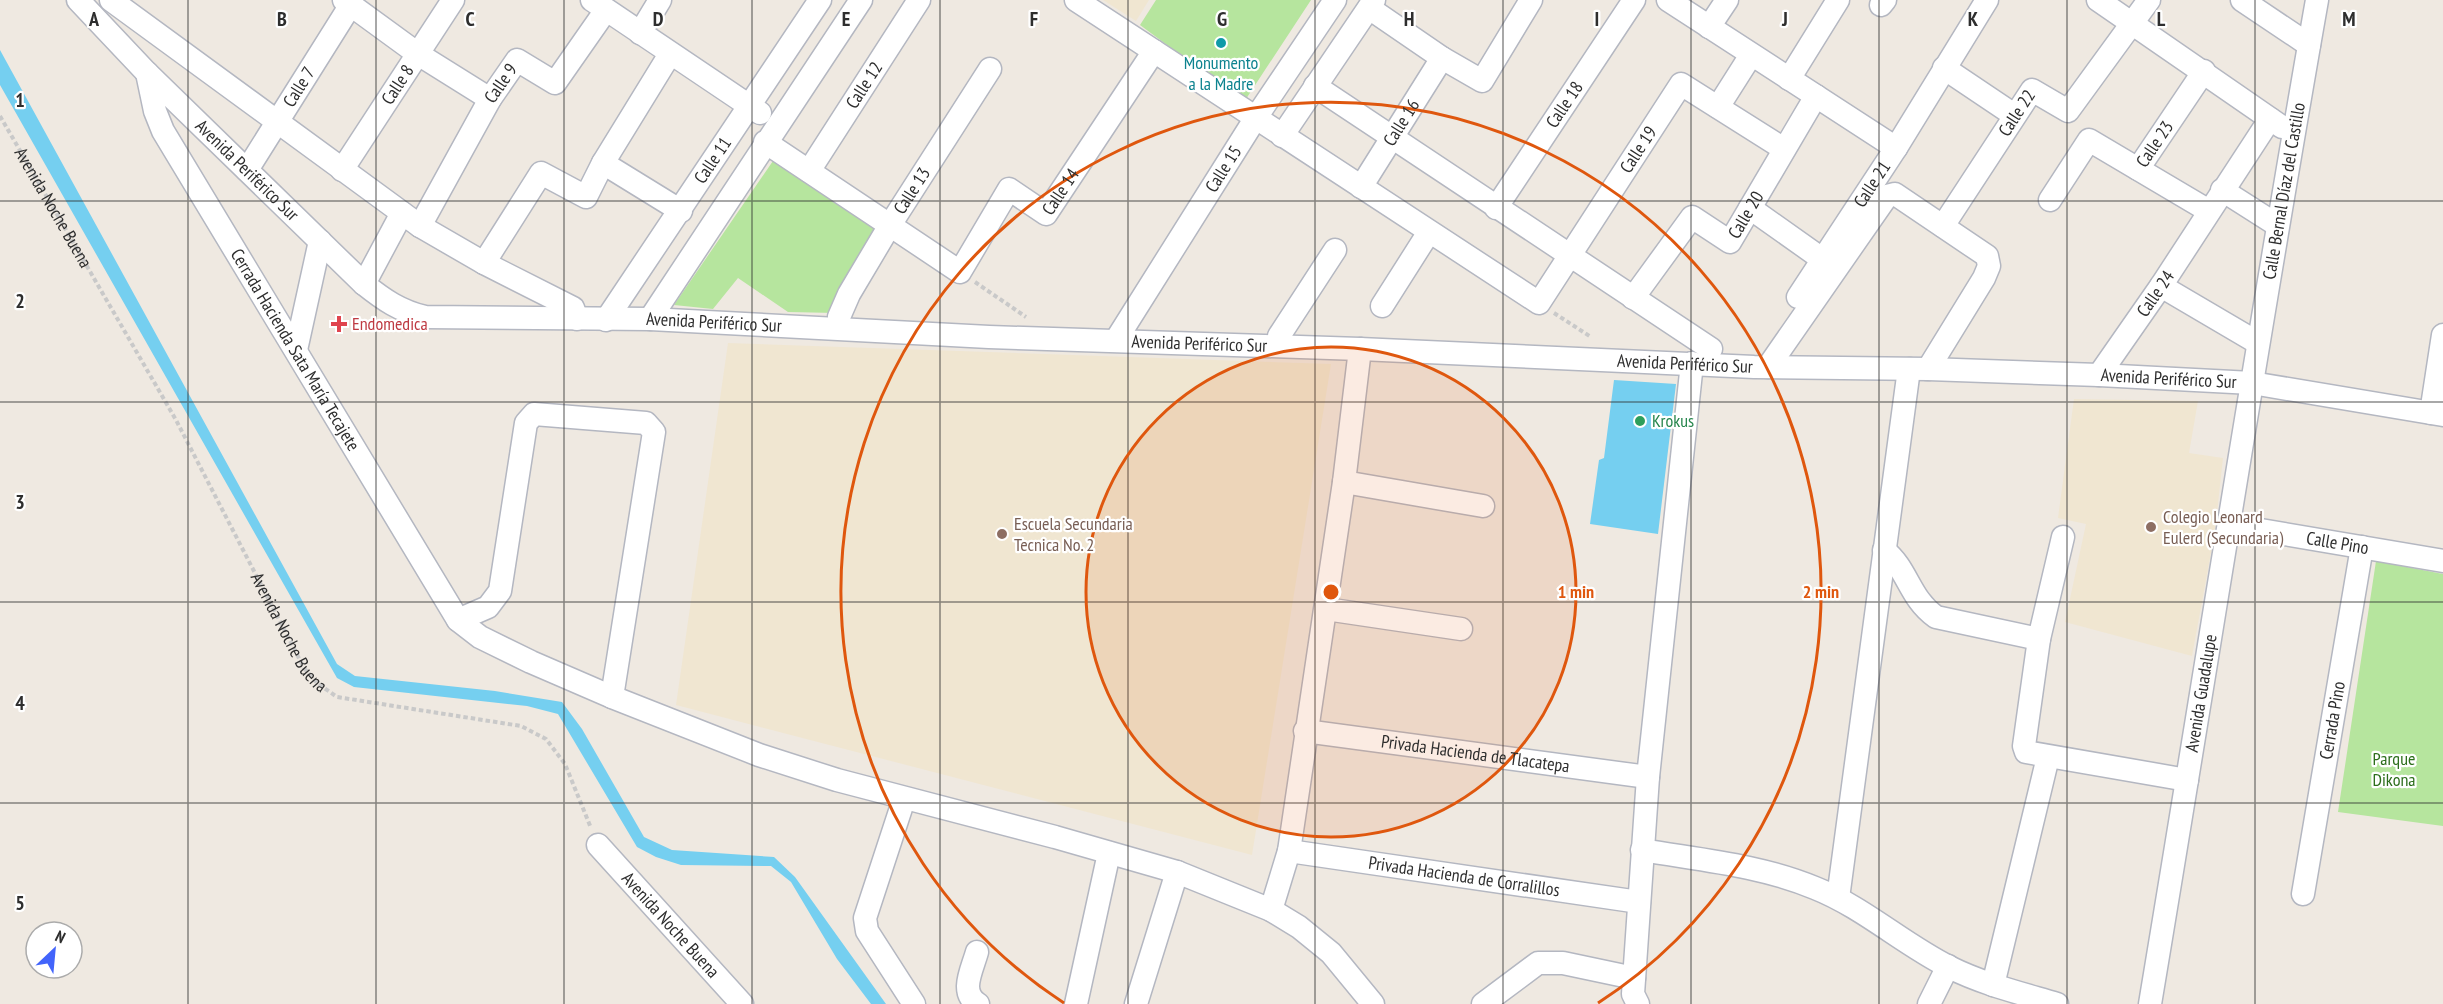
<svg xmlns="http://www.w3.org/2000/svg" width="2443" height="1004" viewBox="0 0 2443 1004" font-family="'PT Sans Narrow',sans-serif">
<rect width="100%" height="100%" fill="#efe9e1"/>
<path fill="#f0e6d1" d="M1103 0H1149L1136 21Z
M728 343 1331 364 1252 855 676 705Z
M2074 399 2198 401 2189 453 2223 458 2215 531 2192 656 2065 622 2086 524 2058 518Z"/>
<path fill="#b6e59e" d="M1156 0H1311L1244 102 1140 25Z
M775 158 881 228 836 313 788 312 738 278 713 309 674 305Z
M2376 561 2443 574V826L2338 812Z"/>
<path fill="#75cff0" d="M0 50 337 664 355 676 495 691 562 702 582 729 644 837 672 850 774 857 795 877 886 1004H871L837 959 791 882 771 866 681 865 656 857 637 847 558 714 527 706 354 687 337 678 0 85Z
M1614 380 1676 384 1658 534 1590 524 1599 460 1604 458Z"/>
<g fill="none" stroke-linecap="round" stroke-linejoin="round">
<defs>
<g id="minor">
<path id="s2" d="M78 0 147 73 364 284C384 300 400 311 425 317L650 319 989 337 1360 349 1754 367 1928 369 2099 375 2252 383 2443 415"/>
<path d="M111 0 420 226 484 263 573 308 577 319"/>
<path d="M344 0 418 54 490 99"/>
<path d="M592 0 760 113"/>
<path id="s3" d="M1076 0 1539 303 1681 84 1784 149"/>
<path d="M1668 0 1896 148"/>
<path d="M2098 0 2282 127"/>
<path d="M2242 0 2309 45"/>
<path d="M1881 5 1885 0"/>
<path d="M1369 8 1442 58 1482 81 1531 0"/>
<path d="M1709 27 1727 0"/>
<path d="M640 33 660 0"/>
<path d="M1944 68 2014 115"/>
<path id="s4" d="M147 73 155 111 163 131 458 620 480 637 531 662 612 697 759 755 837 780 1055 837 1177 872 1271 910 1299 927 1331 953 1373 1004"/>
<path d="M1789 79 1838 0"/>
<path d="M1315 86 1711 349"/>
<path d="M1718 107 1751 55"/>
<path d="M1282 136 1374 0"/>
<path id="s5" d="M765 142 960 272 1009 189 1046 214 1154 51"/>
<path d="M603 163 681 211"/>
<path id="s6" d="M2138 169 2204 71"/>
<path id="s7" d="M247 170 350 6"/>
<path id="s8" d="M342 170 453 0"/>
<path id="s9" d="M809 171 919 0"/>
<path id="s10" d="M1361 187 1442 58"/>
<path d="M2222 190 2277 225"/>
<path d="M2050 200 2089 140 2209 211"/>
<path id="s11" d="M1496 208 1634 0"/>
<path d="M1750 208 1822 259"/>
<path id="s12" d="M420 226 490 99 517 60 555 83 606 10"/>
<path id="s13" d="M1943 226 2032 90 2068 111 2149 0"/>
<path d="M484 263 541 173 586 197 603 163 670 54"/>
<path d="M364 284 402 213"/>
<path d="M2161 286 2258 343"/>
<path id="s14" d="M1798 297 1896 148 1987 0"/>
<path id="s15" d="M1633 298 1692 217 1730 242 1816 96"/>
<path d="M1382 306 1429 232"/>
<path id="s16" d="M839 317 849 294 890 225 990 69"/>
<path d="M650 319 861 0"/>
<path id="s17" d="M606 320 820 0"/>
<path d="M1279 336 1335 250"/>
<path id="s18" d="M1116 340 1255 119 1335 0"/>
<path d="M296 350 320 241"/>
<path d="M1768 367 1887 196 1895 194 1987 256 1989 266 1984 278 1928 369"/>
<path id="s19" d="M2099 375 2161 286 2270 119"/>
<path d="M2431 413 2443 335"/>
<path d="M1344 482 1483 506"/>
<path id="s20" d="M2231 525 2443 561"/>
<path d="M1884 550C1908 569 1909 598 1936 617L2039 639 2024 746 2026 752 2187 780"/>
<path d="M1326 609 1461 629"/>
<path d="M458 620 488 607 500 591 526 423 534 414 646 423 654 432 612 697"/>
<path d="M2039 639 2063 537"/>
<path id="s21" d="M1305 731 1648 777"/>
<path d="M904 799 865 918 867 931 914 1004"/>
<path id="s22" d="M598 845 742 1004"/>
<path d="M1642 850C1700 860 1760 865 1815 888 1863 907 1903 944 1949 967 1983 984 2020 993 2057 1004"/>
<path id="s23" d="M1289 851 1639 902"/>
<path id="s24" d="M2303 894 2362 547"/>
<path d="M1838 898 1909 369"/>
<path d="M1271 910 1289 851 1344 482 1360 349"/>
<path d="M977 952C972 970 959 993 978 1004"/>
<path d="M1993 985 2048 757"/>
<path d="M1076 1004 1109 853"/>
<path d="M1136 1004 1177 872"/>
<path d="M1483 1004 1538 963H1563L1634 978"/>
<path d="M1638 1004 1633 994 1648 777 1692 363"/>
<path d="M1929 1004 1948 966"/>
<path id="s25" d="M2150 1004C2206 669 2258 334 2317 0"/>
</g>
</defs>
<use href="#minor" stroke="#b4b7c1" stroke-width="25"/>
<g stroke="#c9c9c9" stroke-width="4" stroke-dasharray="4.5 3" stroke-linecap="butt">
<path id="s1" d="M0 116 176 420 304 668 317 683 337 697 521 726 546 739 565 764 591 828"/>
<path d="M975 282 1026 317"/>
<path d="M1554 313 1591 337"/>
</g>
<use href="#minor" stroke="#fff" stroke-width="22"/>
</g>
<path fill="none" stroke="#2e2e2e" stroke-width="1.5" stroke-opacity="0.55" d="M188 0V1004M376 0V1004M564 0V1004M752 0V1004M940 0V1004M1128 0V1004M1315 0V1004M1503 0V1004M1691 0V1004M1879 0V1004M2067 0V1004M2255 0V1004M0 201H2443M0 402H2443M0 602H2443M0 803H2443"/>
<circle cx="1331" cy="592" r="245" fill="#df570e" fill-opacity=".12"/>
<g fill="none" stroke="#df570e" stroke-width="3">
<circle cx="1331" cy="592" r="245"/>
<path d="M1064 1003A490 490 0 1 1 1598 1003"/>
</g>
<circle fill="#0f9aa8" stroke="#fff" stroke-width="2" cx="1221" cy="43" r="6"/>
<path fill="#e0444e" stroke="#fff" stroke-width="2" d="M336 315h6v6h6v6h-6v6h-6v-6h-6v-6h6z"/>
<circle fill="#2e9e5b" stroke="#fff" stroke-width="2" cx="1640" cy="421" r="6"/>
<g fill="#8d6e63" stroke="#fff" stroke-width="2">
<circle cx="2151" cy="527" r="6"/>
<circle cx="1002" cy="534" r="6"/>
</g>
<g text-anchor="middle" stroke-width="4.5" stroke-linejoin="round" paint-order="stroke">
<g font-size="18" fill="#0d838f" stroke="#fff">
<text x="1221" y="69">Monumento<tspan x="1221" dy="21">a la Madre</tspan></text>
</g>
<g font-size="18" fill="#2e2e2e" stroke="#fff">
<text dy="6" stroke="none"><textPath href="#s8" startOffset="102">Calle 8</textPath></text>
<text dy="6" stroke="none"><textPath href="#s12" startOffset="164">Calle 9</textPath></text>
<text dy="6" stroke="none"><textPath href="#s9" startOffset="102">Calle 12</textPath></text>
<text dy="6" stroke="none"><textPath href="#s7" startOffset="98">Calle 7</textPath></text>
<text dy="6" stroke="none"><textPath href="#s11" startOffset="124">Calle 18</textPath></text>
<text dy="6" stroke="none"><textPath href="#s13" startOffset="135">Calle 22</textPath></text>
<text dy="6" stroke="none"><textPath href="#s10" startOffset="76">Calle 16</textPath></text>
<text dy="6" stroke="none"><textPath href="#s6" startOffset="30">Calle 23</textPath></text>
<text dy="6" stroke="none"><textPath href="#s3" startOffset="736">Calle 19</textPath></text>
<text dy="6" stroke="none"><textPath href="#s17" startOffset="192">Calle 11</textPath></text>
<text dy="6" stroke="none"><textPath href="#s18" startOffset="202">Calle 15</textPath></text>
<text dy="6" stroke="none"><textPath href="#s2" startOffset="240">Avenida Periférico Sur</textPath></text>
<text dy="6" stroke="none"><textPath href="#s14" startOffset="135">Calle 21</textPath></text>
<text dy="6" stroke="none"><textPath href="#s5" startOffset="402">Calle 14</textPath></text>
<text dy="6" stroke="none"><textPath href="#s16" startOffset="146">Calle 13</textPath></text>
<text dy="6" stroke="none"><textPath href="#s25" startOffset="824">Calle Bernal Díaz del Castillo</textPath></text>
<text dy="6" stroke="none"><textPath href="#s1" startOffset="106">Avenida Noche Buena</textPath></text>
<text dy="6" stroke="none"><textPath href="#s15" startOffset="177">Calle 20</textPath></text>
<text dy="6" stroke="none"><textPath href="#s19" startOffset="99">Calle 24</textPath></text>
<text dy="6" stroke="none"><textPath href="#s2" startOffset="762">Avenida Periférico Sur</textPath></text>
<text dy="6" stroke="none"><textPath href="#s2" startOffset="1248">Avenida Periférico Sur</textPath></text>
<text dy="6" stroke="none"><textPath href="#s4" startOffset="316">Cerrada Hacienda Sata María Tecajete</textPath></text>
<text dy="6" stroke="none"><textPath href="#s2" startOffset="1734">Avenida Periférico Sur</textPath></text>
<text dy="6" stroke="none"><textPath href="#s2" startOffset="2218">Avenida Periférico Sur</textPath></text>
<text dy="6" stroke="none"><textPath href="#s20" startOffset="108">Calle Pino</textPath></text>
<text dy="6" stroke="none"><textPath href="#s1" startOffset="592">Avenida Noche Buena</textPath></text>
<text dy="6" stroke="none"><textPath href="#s25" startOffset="315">Avenida Guadalupe</textPath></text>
<text dy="6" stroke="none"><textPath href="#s24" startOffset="176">Cerrada Pino</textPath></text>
<text dy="6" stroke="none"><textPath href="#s21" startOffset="172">Privada Hacienda de Tlacatepa</textPath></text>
<text dy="6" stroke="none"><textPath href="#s23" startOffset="177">Privada Hacienda de Corralillos</textPath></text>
<text dy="6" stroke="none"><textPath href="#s22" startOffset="108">Avenida Noche Buena</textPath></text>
</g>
<g font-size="18" fill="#be3a42" stroke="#fff" text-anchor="start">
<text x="352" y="330">Endomedica</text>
</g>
<g font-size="18" fill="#27864d" stroke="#fff" text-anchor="start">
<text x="1652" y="427">Krokus</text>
</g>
<g font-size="18" fill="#785e54" stroke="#fff" text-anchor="start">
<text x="2163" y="523">Colegio Leonard<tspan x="2163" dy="21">Eulerd (Secundaria)</tspan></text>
<text x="1014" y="530">Escuela Secundaria<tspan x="1014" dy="21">Tecnica No. 2</tspan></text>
</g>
<g font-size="18" fill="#2c6e1b" stroke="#fff">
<text x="2394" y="765">Parque<tspan x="2394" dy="21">Dikona</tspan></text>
</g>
</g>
<g font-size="20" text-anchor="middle" font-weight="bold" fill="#2e2e2e" stroke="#fff" stroke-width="4.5" stroke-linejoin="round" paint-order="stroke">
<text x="94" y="26">A</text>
<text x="282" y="26">B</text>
<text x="470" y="26">C</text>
<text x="658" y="26">D</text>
<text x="846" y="26">E</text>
<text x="1034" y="26">F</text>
<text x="1222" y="26">G</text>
<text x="1409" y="26">H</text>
<text x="1597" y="26">I</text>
<text x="1785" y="26">J</text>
<text x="1973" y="26">K</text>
<text x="2161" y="26">L</text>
<text x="2349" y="26">M</text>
<text x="20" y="107">1</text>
<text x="20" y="308">2</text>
<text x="20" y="509">3</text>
<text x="20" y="710">4</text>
<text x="20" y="910">5</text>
</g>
<circle cx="1331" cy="592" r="9" fill="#df570e" stroke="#fff" stroke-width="3"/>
<g font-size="18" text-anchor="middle" font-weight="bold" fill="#df570e" stroke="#fff" stroke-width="4.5" stroke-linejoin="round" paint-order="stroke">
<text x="1576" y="598">1 min</text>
<text x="1821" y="598">2 min</text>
</g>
<g transform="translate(54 950) rotate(26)"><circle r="28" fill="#ffffff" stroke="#ababab" stroke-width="1.5"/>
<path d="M0-4.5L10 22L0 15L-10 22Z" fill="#4264fb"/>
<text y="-9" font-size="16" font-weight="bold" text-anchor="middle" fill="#2e2e2e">N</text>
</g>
</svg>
